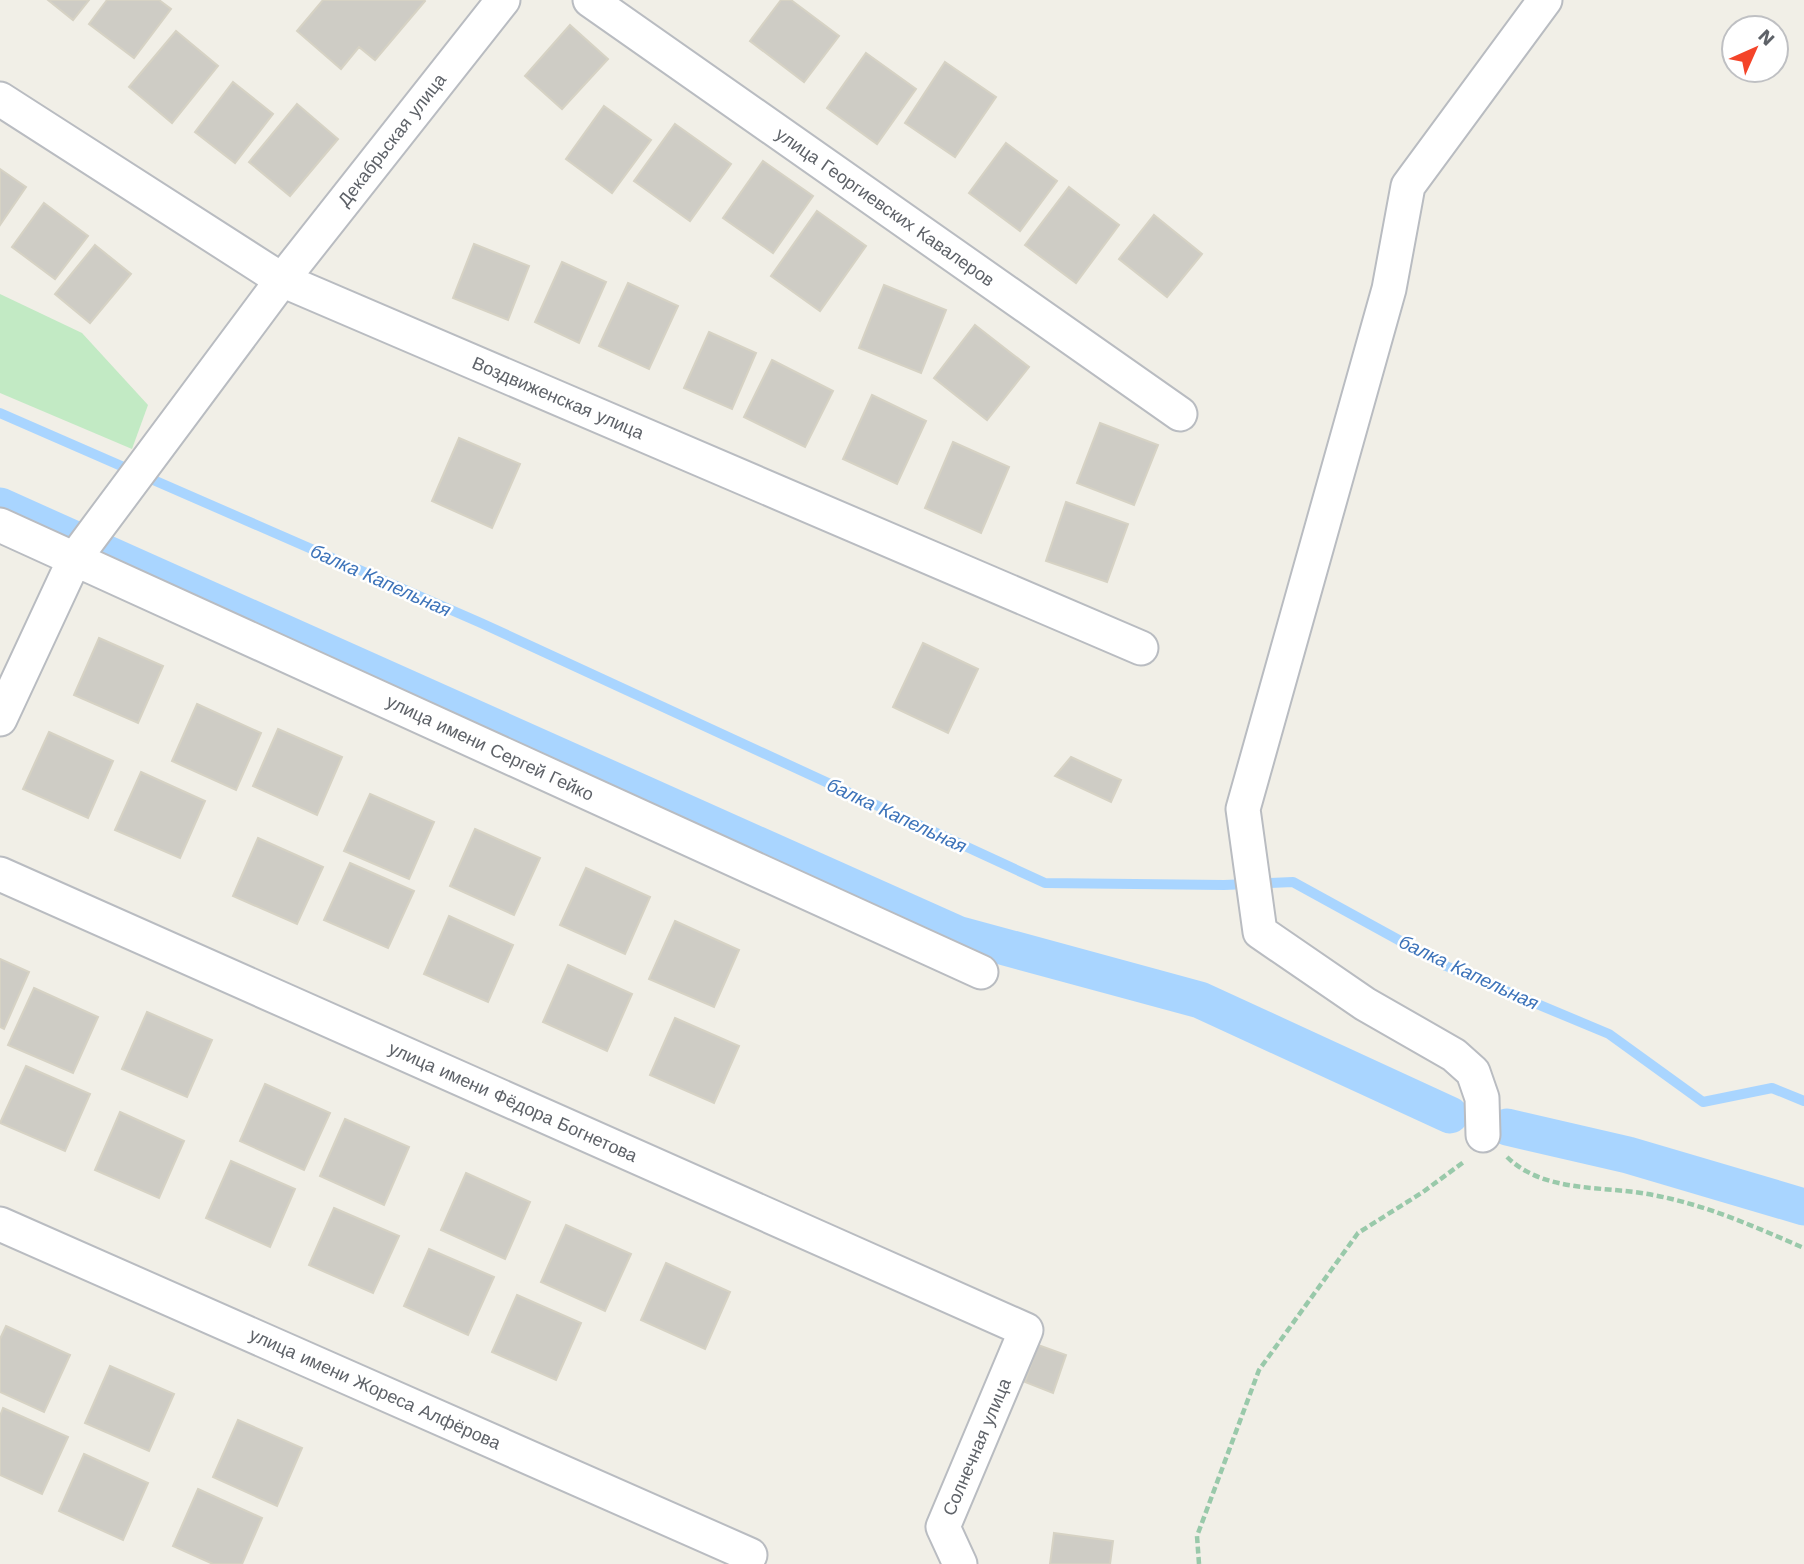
<svg xmlns="http://www.w3.org/2000/svg" width="1804" height="1564" viewBox="0 0 1804 1564" font-family="'Work Sans',sans-serif">
<rect width="100%" height="100%" fill="#f1efe7"/>
<path fill="#c2eac4" d="M0 294 82 333 148 405 132 449 0 393Z"/>
<g fill="none" stroke-linecap="round" stroke-linejoin="round">
<path stroke="#a9d5ff" stroke-width="10" d="M0 413 481 623 1045 883 1224 885 1293 882 1446 966 1609 1034 1703 1102 1772 1088 1804 1101
M1450 1115 1507 1127"/>
<path stroke="#a9d5ff" stroke-width="37" d="M0 506 957 934 1200 1000 1450 1115
M1507 1127 1628 1155 1804 1207"/>
</g>
<path fill="#ceccc5" stroke="#d6d2c4" stroke-width="2" d="M48 0H89L73 20Z
M107 0H159L171 9 134 58 89 24Z
M323 0H424L425 1 375 60 359 47 341 69 297 31Z
M781 0H791L839 36 804 82 750 41Z
M570 25 608 59 562 109 525 76Z
M176 31 218 66 172 123 129 87Z
M866 53 916 89 877 144 827 108Z
M945 62 996 97 955 157 905 123Z
M233 82 273 114 235 163 195 132Z
M297 104 338 139 290 196 249 162Z
M604 106 651 140 612 193 566 159Z
M675 124 731 164 690 221 634 181Z
M1006 143 1057 181 1020 231 969 193Z
M763 161 813 196 773 253 723 218Z
M0 169 26 187 0 225Z
M1069 187 1119 225 1076 283 1025 245Z
M44 203 88 236 55 279 12 247Z
M817 211 866 246 820 311 771 276Z
M1154 215 1202 254 1167 297 1119 259Z
M474 244 529 266 508 320 453 298Z
M95 245 131 274 90 323 55 294Z
M562 262 606 282 579 343 535 322Z
M628 283 678 306 649 369 599 346Z
M884 285 946 310 921 373 859 348Z
M975 325 1029 367 987 420 934 378Z
M709 332 756 353 732 409 684 388Z
M772 360 833 391 805 447 744 417Z
M872 395 926 421 897 484 843 459Z
M1100 423 1158 445 1134 505 1077 483Z
M459 438 520 464 492 528 432 501Z
M953 442 1009 467 981 533 925 508Z
M1066 502 1128 524 1107 582 1046 561Z
M99 638 163 666 138 723 74 695Z
M923 643 978 669 948 733 893 707Z
M197 704 261 733 236 790 172 761Z
M278 729 342 757 317 815 253 786Z
M49 732 113 761 88 818 23 789Z
M1071 757 1121 780 1111 802 1055 776Z
M141 772 205 801 180 858 115 830Z
M370 794 434 822 409 879 344 851Z
M475 829 540 858 514 915 450 886Z
M258 838 323 867 297 924 233 896Z
M350 863 414 891 388 948 324 920Z
M586 868 650 897 625 954 560 925Z
M449 916 513 945 488 1002 424 974Z
M675 921 739 950 714 1007 649 979Z
M0 959 29 972 4 1029 0 1027Z
M568 965 632 994 607 1051 543 1022Z
M34 988 98 1017 73 1073 8 1045Z
M147 1012 212 1040 187 1097 122 1069Z
M675 1018 739 1046 714 1103 650 1075Z
M26 1066 90 1094 65 1151 0 1123Z
M265 1084 330 1113 304 1170 240 1141Z
M120 1112 184 1141 159 1198 95 1170Z
M345 1119 409 1147 384 1205 320 1176Z
M231 1161 295 1189 270 1247 206 1218Z
M466 1173 530 1202 505 1259 441 1230Z
M334 1208 399 1236 373 1293 309 1265Z
M566 1225 631 1254 605 1311 541 1282Z
M429 1249 494 1277 468 1335 404 1306Z
M666 1263 730 1292 705 1349 641 1320Z
M517 1295 581 1323 556 1380 492 1352Z
M6 1326 70 1355 44 1412 0 1392V1339Z
M1038 1345 1066 1355 1053 1393 1025 1382Z
M110 1366 174 1394 149 1451 85 1423Z
M3 1408 68 1437 42 1494 0 1475V1416Z
M238 1420 302 1448 277 1506 213 1477Z
M84 1454 148 1483 123 1540 59 1511Z
M198 1489 262 1518 242 1564H213L173 1546Z
M1054 1533 1113 1541 1110 1564H1050Z"/>
<g fill="none" stroke-linecap="round" stroke-linejoin="round">
<defs>
<path id="minor" d="M590 0 1180 414
M0 99 282 280 1141 648
M0 525 981 972
M0 719 75 558 282 280 503 0
M0 874 1026 1330 943 1527 960 1564
M1483 1135 1482 1098 1473 1072 1454 1055 1365 1004 1260 932 1243 809 1389 289 1408 186 1545 0
M0 1224 750 1555"/>
</defs>
<use href="#minor" stroke="#b9bcc1" stroke-width="37"/>
<path stroke="#99c9aa" stroke-width="4.5" stroke-dasharray="7 3.5" stroke-linecap="butt" d="M1507 1157C1545 1194 1604 1185 1653 1195 1707 1205 1755 1227 1804 1248
M1199 1564 1197 1536 1259 1370 1358 1233 1423 1192 1465 1161"/>
<use href="#minor" stroke="#fff" stroke-width="33"/>
</g>
<g text-anchor="middle" stroke-width="5" stroke-linejoin="round" paint-order="stroke">
<g font-size="18" fill="#5e6268" stroke="#fff">
<text transform="translate(392 140) rotate(-52)" y="6">Декабрьская улица</text>
<text transform="translate(885 207) rotate(35)" y="6">улица Георгиевских Кавалеров</text>
<text transform="translate(558 398) rotate(23)" y="6">Воздвиженская улица</text>
<text transform="translate(490 748) rotate(25)" y="6">улица имени Сергей Гейко</text>
<text transform="translate(513 1102) rotate(24)" y="6">улица имени Фёдора Богнетова</text>
<text transform="translate(375 1389) rotate(24)" y="6">улица имени Жореса Алфёрова</text>
<text transform="translate(977 1447) rotate(-67)" y="6">Солнечная улица</text>
</g>
<g font-size="19" font-style="italic" fill="#3d73b9" stroke="#fff">
<text transform="translate(381 580) rotate(24)" y="7">балка Капельная</text>
<text transform="translate(897 815) rotate(25)" y="7">балка Капельная</text>
<text transform="translate(1469 972) rotate(25)" y="7">балка Капельная</text>
</g>
</g>
<g transform="translate(1755 49) rotate(45)"><circle r="33" fill="#ffffff" stroke="#bfc0c3" stroke-width="2"/>
<path d="M0-5L12 26L0 18L-12 26Z" fill="#f44429"/>
<text y="-10" font-size="19" font-weight="bold" text-anchor="middle" fill="#5e6268">N</text>
</g>
</svg>
